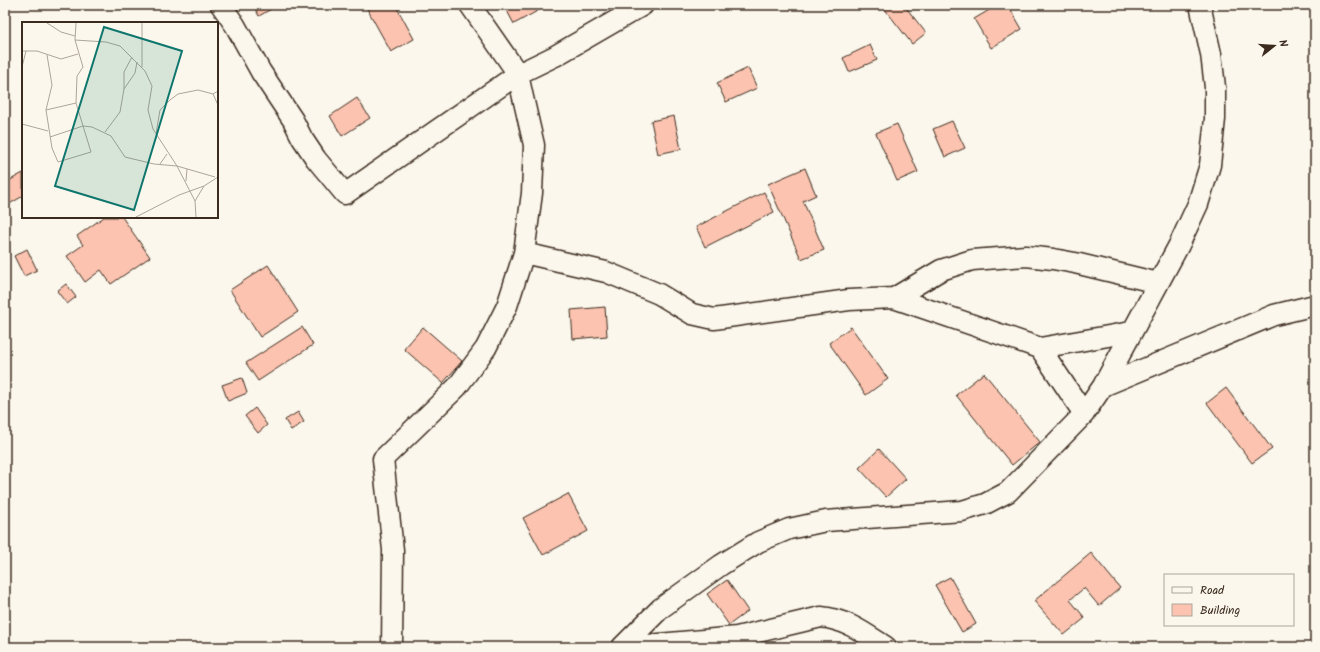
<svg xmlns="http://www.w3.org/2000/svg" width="1320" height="652" viewBox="0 0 1320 652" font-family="Kalam,sans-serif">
<rect width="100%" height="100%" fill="#fbf7ec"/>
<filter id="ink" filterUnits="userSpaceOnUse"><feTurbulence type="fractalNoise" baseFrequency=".025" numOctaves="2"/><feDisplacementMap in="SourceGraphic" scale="8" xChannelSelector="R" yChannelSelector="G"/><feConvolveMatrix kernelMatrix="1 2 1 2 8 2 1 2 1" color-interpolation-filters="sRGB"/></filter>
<g filter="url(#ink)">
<path fill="#fcc4b0" stroke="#3b2a1e" d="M253 5H278L259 16Z
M365 5H402L397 8 414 39 391 52Z
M504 5H548L514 24Z
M888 5H904L926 33 912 44 884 8Z
M998 5H1008L1022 29 991 48 974 19Z
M870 45 877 60 849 72 843 58Z
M748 68 757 88 726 102 717 83Z
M357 98 370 118 342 136 330 116Z
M674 116 681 149 658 154 651 121Z
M952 121 965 148 945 157 933 129Z
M897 124 918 172 897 181 876 133Z
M805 168 816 195 803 201 824 250 801 259 768 184Z
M23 173V196L6 206 5 183Z
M764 192 774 212 705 247 696 227Z
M104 217H122L150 257 111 284 101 270 85 282 67 256 83 245 77 236Z
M27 249 37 270 24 276 14 256Z
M268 265 298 312 260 337 230 290Z
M66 284 76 297 67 304 57 291Z
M605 307 607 336 573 339 571 310Z
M302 327 313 345 258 381 246 363Z
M423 327 462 361 443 383 404 349Z
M851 327 888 379 866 395 829 343Z
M984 373 1040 442 1012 465 956 395Z
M242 378 247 393 228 401 222 385Z
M1226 388 1272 449 1252 463 1207 403Z
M255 408 267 425 258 433 245 416Z
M298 412 304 422 291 430 285 420Z
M879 449 906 479 886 497 859 468Z
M568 494 588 531 543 555 523 518Z
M1091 553 1120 588 1099 606 1084 588 1070 600 1085 618 1064 635 1034 601Z
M950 577 976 624 962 632 935 585Z
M727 580 748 611 729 625 707 594Z"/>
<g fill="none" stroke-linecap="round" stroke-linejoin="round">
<defs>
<path id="street" d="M221 5 235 25 261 72 293 120 302 138 316 159 345 194 518 74 555 56 643 5
M524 253 606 272 659 294 692 314 714 319 849 300 894 298 1040 348 1131 332
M894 298 941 270 972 260 1026 256 1053 259 1075 263 1158 283
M1040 348 1084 414
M1103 386 1274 315 1315 305
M392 647 393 550 383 459 457 387 486 348 507 306 524 253 532 193 534 145 522 93 518 74 470 5
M622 647 661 608 721 565 758 542 789 529 826 521 962 511 985 504 1008 492 1084 414 1103 386 1179 245 1198 204 1210 165 1215 119V87L1211 54 1200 5
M625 647 737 637 821 617C848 620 864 633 886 647"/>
</defs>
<use href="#street" stroke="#3b2a1e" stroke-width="23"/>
<use href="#street" stroke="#fbf7ec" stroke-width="20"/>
</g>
</g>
<g transform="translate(22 22)">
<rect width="196" height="196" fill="#fbf7ec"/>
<path fill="none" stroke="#aea59a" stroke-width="1" d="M25 1 39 10 53 14M120 1V45M53 18 84 20 98 24 123 49 130 64 126 88 131 107 155 144 173 179M0 29H15L39 37 56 32M25 33 30 63 24 88 30 126 36 140 69 130 54 81 55 54 61 45 53 18 54 1M0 45 4 29M102 67V50L110 35M191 72 196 83M24 88 54 81M0 102 26 109M83 110 98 90 102 67 113 51 115 40M134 112 138 88 148 78 156 72 176 68 191 72 196 69M28 115 61 104 70 105 89 114 103 135 132 142 155 144 193 155M138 142 145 132M164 159 165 147M114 195 157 173 182 164M174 195 173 179 182 164 196 155"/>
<path fill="#0f766e" fill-opacity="0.15" stroke="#0f766e" stroke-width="2" d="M82 5 160 29 112 188 33 164Z"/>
<rect width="196" height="196" fill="none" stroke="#3b2a1e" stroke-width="2"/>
</g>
<rect width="1320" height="652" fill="none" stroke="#fbf7ec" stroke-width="20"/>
<rect x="10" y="10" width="1300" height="632" fill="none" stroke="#3b2a1e" stroke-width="1.5" filter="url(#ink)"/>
<rect x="1164" y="574" width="130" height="52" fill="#fbf7ec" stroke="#aea59a"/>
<rect x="1172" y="587" width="20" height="6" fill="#fbf7ec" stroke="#aea59a"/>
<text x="1200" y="594" font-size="12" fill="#3b2a1e">Road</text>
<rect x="1172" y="604" width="20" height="12" fill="#fcc4b0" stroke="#aea59a"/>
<text x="1200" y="614" font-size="12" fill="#3b2a1e">Building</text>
<g transform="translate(1274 46) rotate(73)" stroke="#fbf7ec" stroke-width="3" paint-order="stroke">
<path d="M0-3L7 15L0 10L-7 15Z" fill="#3b2a1e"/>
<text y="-6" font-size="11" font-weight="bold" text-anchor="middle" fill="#3b2a1e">N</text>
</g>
</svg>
